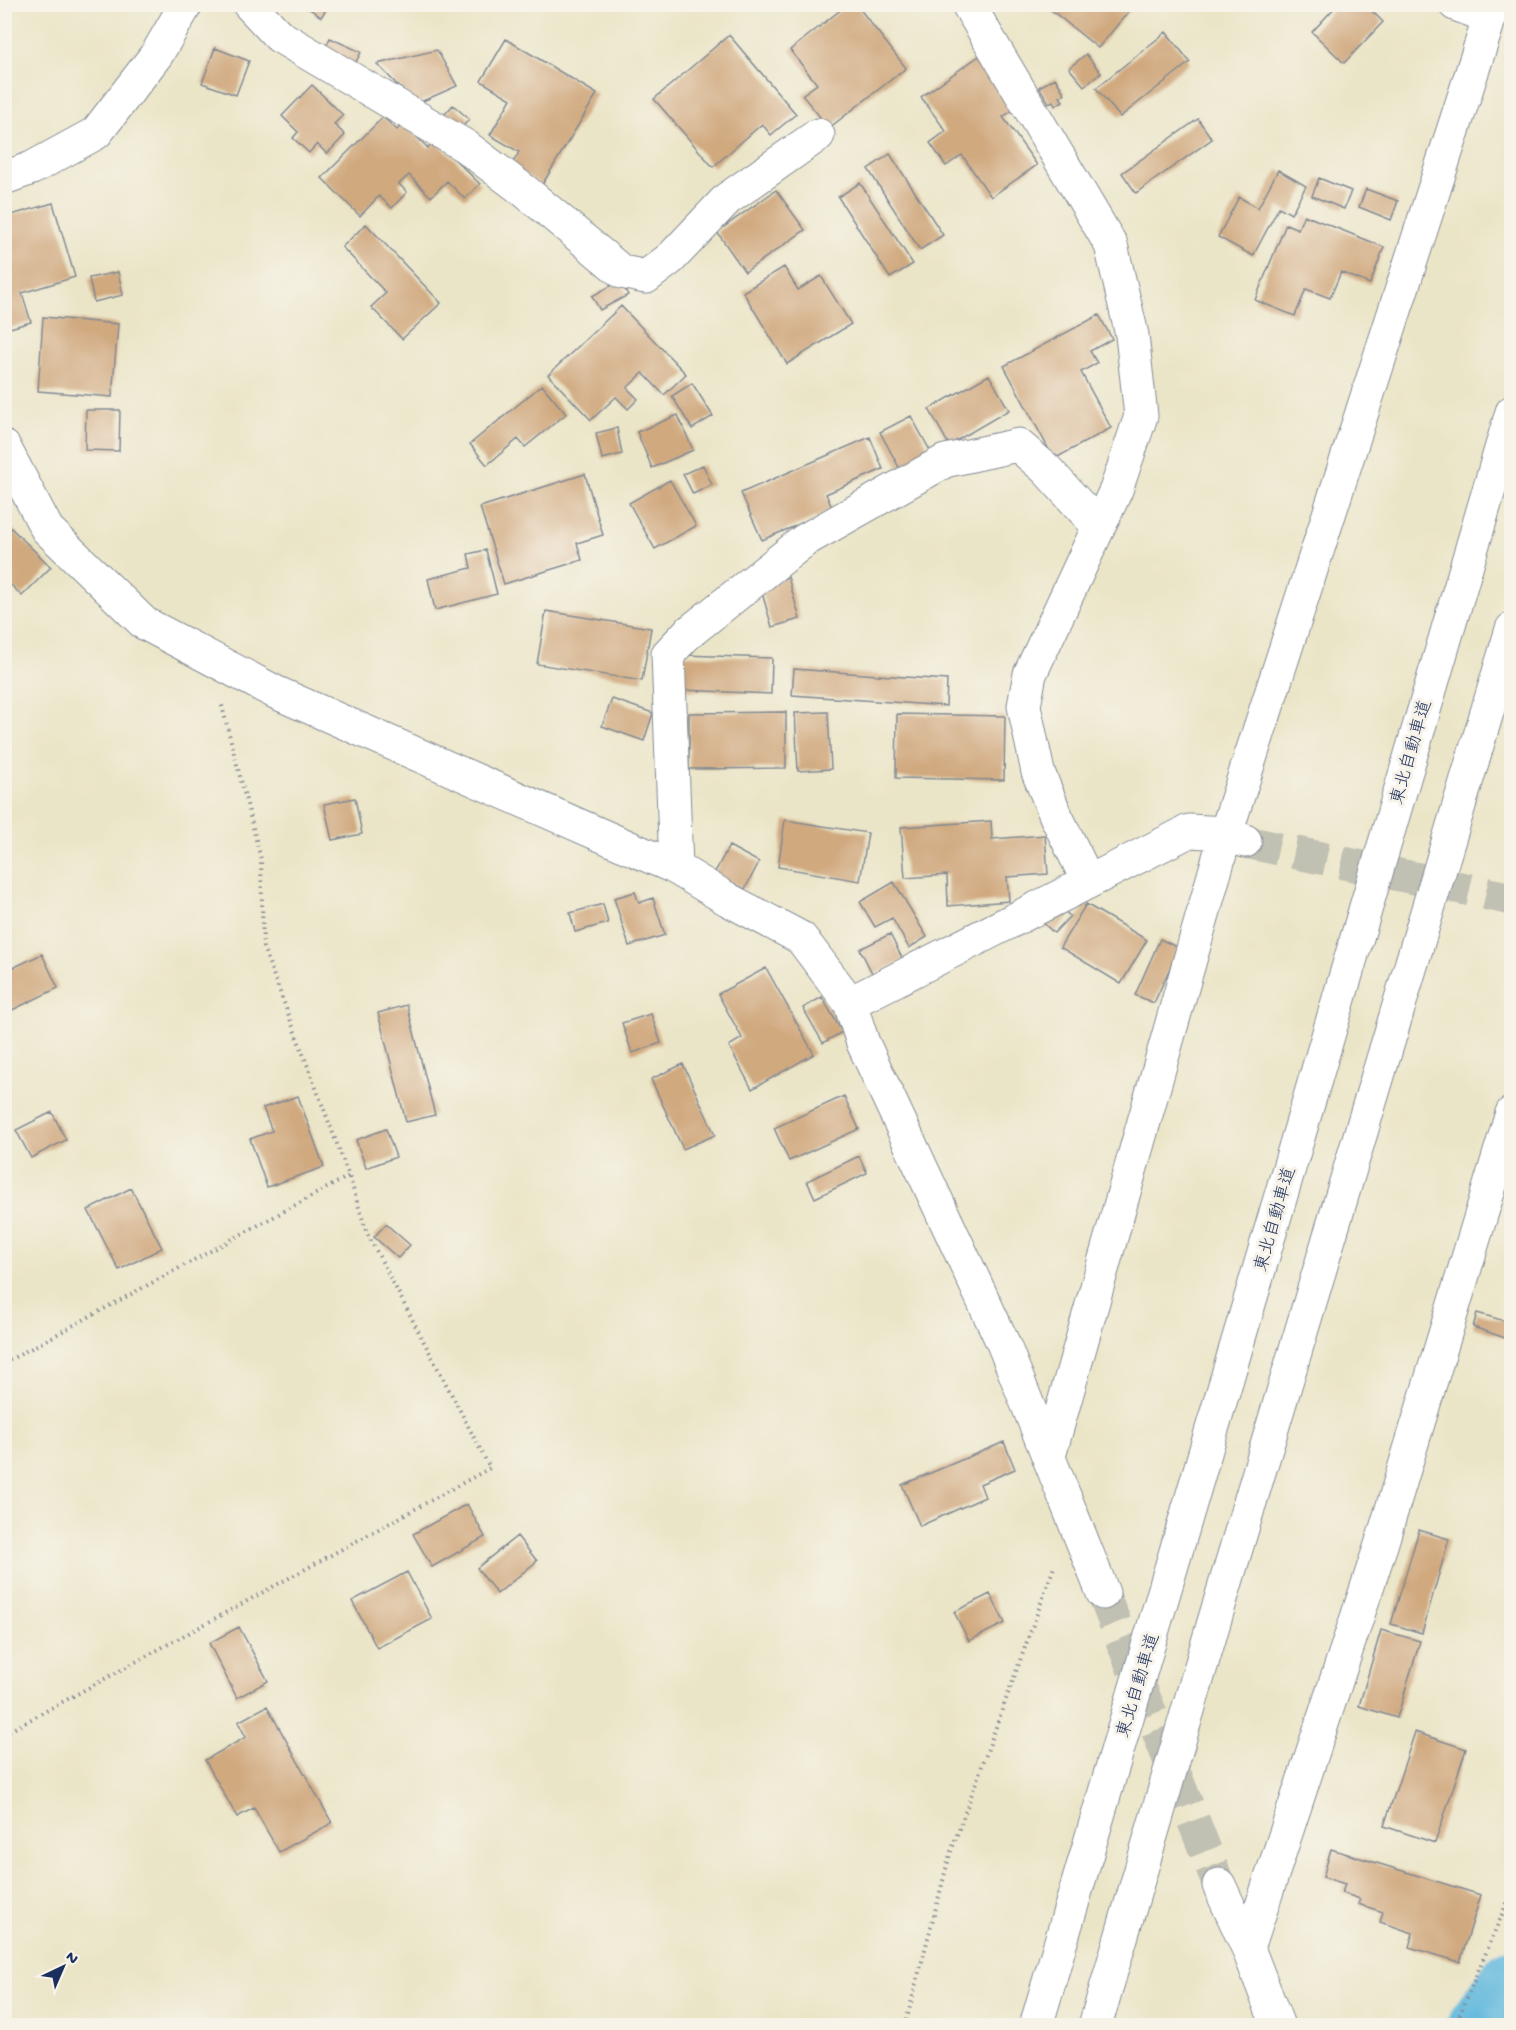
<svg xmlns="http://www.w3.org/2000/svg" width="1516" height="2030" viewBox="0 0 1516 2030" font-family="'Gochi Hand','Klee One',sans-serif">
<rect width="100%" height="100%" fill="#f7f3e8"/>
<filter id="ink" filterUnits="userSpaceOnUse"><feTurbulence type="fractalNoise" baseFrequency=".0167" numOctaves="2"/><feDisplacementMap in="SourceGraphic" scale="12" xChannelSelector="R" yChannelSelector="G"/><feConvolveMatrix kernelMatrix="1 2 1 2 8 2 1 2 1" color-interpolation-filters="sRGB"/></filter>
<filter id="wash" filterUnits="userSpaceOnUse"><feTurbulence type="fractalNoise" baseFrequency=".008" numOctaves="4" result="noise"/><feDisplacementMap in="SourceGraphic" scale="24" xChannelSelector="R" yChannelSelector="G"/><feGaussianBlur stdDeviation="1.35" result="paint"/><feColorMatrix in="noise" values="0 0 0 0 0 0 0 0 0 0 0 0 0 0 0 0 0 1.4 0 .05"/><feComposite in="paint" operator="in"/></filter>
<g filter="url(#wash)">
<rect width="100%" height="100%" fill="#ebe5c8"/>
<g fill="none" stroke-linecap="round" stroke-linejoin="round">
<path stroke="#60b8dd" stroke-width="63" d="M1479 2026 1512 1980"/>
</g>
<g id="blocks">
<path fill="#d0a97f" d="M303 4H330L321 17Z
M848 4H856L906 68 829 128 802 95 817 84 790 50Z
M1338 4H1365L1383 22 1344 63 1312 32Z
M1045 5H1124L1130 10 1098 48Z
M1166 32 1190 62 1120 117 1096 88Z
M729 35 796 114 771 135 762 124 713 167 654 99Z
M330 38 361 52 354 66 323 53Z
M506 39 597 94 542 185 511 166 519 152 490 135 511 99 481 81Z
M215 48 249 61 236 95 202 83Z
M437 50 457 86 416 104 377 64Z
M1086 54 1101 73 1084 86 1069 68Z
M979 56 1016 108 1003 117 1037 165 991 197 962 155 946 166 930 143 946 131 921 97Z
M1055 78 1065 94 1060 97 1063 101 1055 106 1053 101 1049 103 1039 87Z
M312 85 343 115 334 124 345 135 327 154 317 144 309 153 293 138 298 132 282 116Z
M453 105 469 119 461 129 444 115Z
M383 117 397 130 403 123 428 148 436 141 480 184 465 199 447 181 431 197 409 175 399 184 407 192 392 208 379 196 360 216 322 178Z
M1198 119 1212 139 1136 193 1122 173Z
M890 154 943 235 920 250 868 169Z
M1278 170 1306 186 1291 214 1279 207 1253 256 1218 237 1239 197 1258 208Z
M1319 178 1351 191 1344 209 1312 196Z
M860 183 913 264 890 278 838 197Z
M1366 189 1398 201 1391 220 1359 207Z
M776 190 805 230 745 272 717 232Z
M53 203 75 277 22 293 31 322 10 328 4 307V270L12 269 4 244V217Z
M1304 215 1384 247 1370 284 1341 272 1330 298 1306 289 1295 316 1255 300 1286 224 1298 229Z
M366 224 441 303 402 339 371 307 386 293 342 247Z
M784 267 798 290 821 276 851 324 787 364 743 292Z
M118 272 123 295 94 302 89 278Z
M620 281 628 295 600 310 592 296Z
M621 306 686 374 664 395 643 373 627 388 638 399 628 409 616 397 591 420 548 375Z
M1099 315 1112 339 1090 351 1097 363 1081 372 1111 428 1054 459 1004 366Z
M43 317 118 324 112 397 38 391Z
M989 375 1009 410 949 445 929 409Z
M692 383 713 416 692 429 672 396Z
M542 385 566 414 525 447 518 439 487 465 470 444Z
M86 410H120L119 451 85 450Z
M678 415 693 450 652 468 637 432Z
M911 416 933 456 902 473 880 432Z
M617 428 622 454 602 459 596 433Z
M870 437 883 469 826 494 833 510 762 540 741 493Z
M703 465 712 485 693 494 683 474Z
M585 474 603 535 577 543 582 560 504 584 480 507Z
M670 480 696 526 655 549 629 503Z
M9 526 51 567 22 596 4 578V530Z
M486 550 497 594 435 610 428 579 471 568 468 554Z
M788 577 800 619 772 627 760 586Z
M546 611 651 628 642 681 537 664Z
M684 655 772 658 771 694 683 690Z
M794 669 947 680 946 706 792 695Z
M612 699 653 713 644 741 602 726Z
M786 712V768L689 769V713Z
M828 712 831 769 798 771 795 713Z
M897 714 1005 716 1004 780 896 778Z
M355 798 362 834 332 840 324 804Z
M785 820 868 833 860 881 778 867Z
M991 821 992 839 1045 835 1048 874 1007 877 1009 901 948 906 947 875 905 878 901 827Z
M729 846 759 862 745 889 714 874Z
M894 882 927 937 909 948 892 918 875 927 860 902Z
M635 892 639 903 653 898 665 935 629 946 614 898Z
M1055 903 1070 916 1054 933 1040 920Z
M603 904 608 923 575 932 570 913Z
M1086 904 1147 940 1121 984 1060 947Z
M890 934 903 960 873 975 860 949Z
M1160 939 1179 948 1154 1003 1135 995Z
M42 954 58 988 4 1014V972Z
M766 968 814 1054 752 1089 729 1046 742 1038 718 994Z
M822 997 842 1032 823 1043 803 1008Z
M407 1005 435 1115 406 1122 378 1013Z
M651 1014 661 1043 632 1053 622 1023Z
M683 1064 715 1135 683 1149 651 1079Z
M298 1096 324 1167 267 1187 250 1139 272 1131 263 1108Z
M844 1096 859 1129 789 1161 774 1128Z
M52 1112 66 1140 31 1158 16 1130Z
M386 1129 396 1157 366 1168 356 1140Z
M859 1156 867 1173 815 1198 807 1181Z
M131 1188 162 1248 119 1270 88 1210Z
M386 1224 410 1245 398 1258 374 1237Z
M1477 1313 1512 1323 1508 1339 1473 1327Z
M1004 1442 1015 1469 980 1484 985 1497 920 1526 902 1485Z
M467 1504 485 1537 432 1567 413 1534Z
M1419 1530 1449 1539 1422 1633 1391 1624Z
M517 1536 537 1561 497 1594 477 1568Z
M407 1572 432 1619 377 1648 352 1601Z
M990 1594 1005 1623 969 1641 954 1612Z
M239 1627 268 1681 237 1698 209 1643Z
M1381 1630 1420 1641 1397 1718 1359 1706Z
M267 1706 332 1823 279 1852 254 1808 237 1817 205 1760 246 1737 238 1722Z
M1415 1732 1466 1749 1435 1843 1384 1826Z
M1331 1849 1481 1895 1460 1962 1409 1947 1413 1933 1380 1922 1383 1912 1358 1904 1360 1899 1342 1893 1345 1884 1323 1877Z"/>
</g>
</g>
<g filter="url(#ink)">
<use href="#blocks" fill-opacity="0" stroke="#838a93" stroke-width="1.5"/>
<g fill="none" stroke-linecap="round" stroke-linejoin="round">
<path stroke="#c1c1b3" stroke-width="33" stroke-dasharray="33 16" stroke-linecap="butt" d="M1246 842 1512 899
M1103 1593 1219 1885"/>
<defs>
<path id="minor" d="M249 4 279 36 465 146 526 192 622 272 646 277 671 258 727 199 818 135
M968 4 1111 245 1132 335 1141 416 1116 490 1030 674 1024 706 1038 772 1056 816 1088 881
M1455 4 1490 17
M4 178 32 168 96 133 157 54 186 4
M4 447 47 529 144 623 275 692 676 868 729 900 801 938 850 1003 863 1043 1003 1343 1103 1593
M676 868 668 654 687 634 805 540 945 461 1018 445 1046 469 1099 527
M850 1003 1189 831 1226 833 1245 841
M1049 1456 1226 833 1494 4
M1219 1885 1248 1948 1278 2026
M1248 1948 1382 1542 1512 1113"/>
<path id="highway" d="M1036 2026 1512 412
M1095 2026 1214 1622 1512 629"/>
</defs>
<use href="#minor" stroke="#838a93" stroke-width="35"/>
<use href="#highway" stroke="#838a93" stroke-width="35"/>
<path stroke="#838a93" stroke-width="4" stroke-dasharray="1.5 4.5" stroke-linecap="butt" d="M4 1363 349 1176 263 947 261 859 221 702
M4 1734 490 1468 367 1233 349 1176
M905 2026 950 1854 1054 1567
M1455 2026 1512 1891"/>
<use href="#minor" stroke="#fff" stroke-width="33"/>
<use href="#highway" stroke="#fff" stroke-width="33"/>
</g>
</g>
<g text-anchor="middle" stroke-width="6" stroke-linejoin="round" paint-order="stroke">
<g font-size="18" fill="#1b2f5e" stroke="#f7f3e8">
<text transform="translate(1410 752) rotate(-74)" y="6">東北自動車道</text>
<text transform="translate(1274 1219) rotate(-74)" y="6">東北自動車道</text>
<text transform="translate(1137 1685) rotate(-73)" y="6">東北自動車道</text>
</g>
</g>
<rect width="1516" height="2030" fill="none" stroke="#f7f3e8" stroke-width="24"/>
<g transform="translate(63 1967) rotate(44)" stroke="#f7f3e8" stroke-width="4.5" paint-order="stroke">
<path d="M0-4.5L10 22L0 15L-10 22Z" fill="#1b2f5e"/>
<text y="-9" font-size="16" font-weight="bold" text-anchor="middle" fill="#1b2f5e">N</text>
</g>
</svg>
